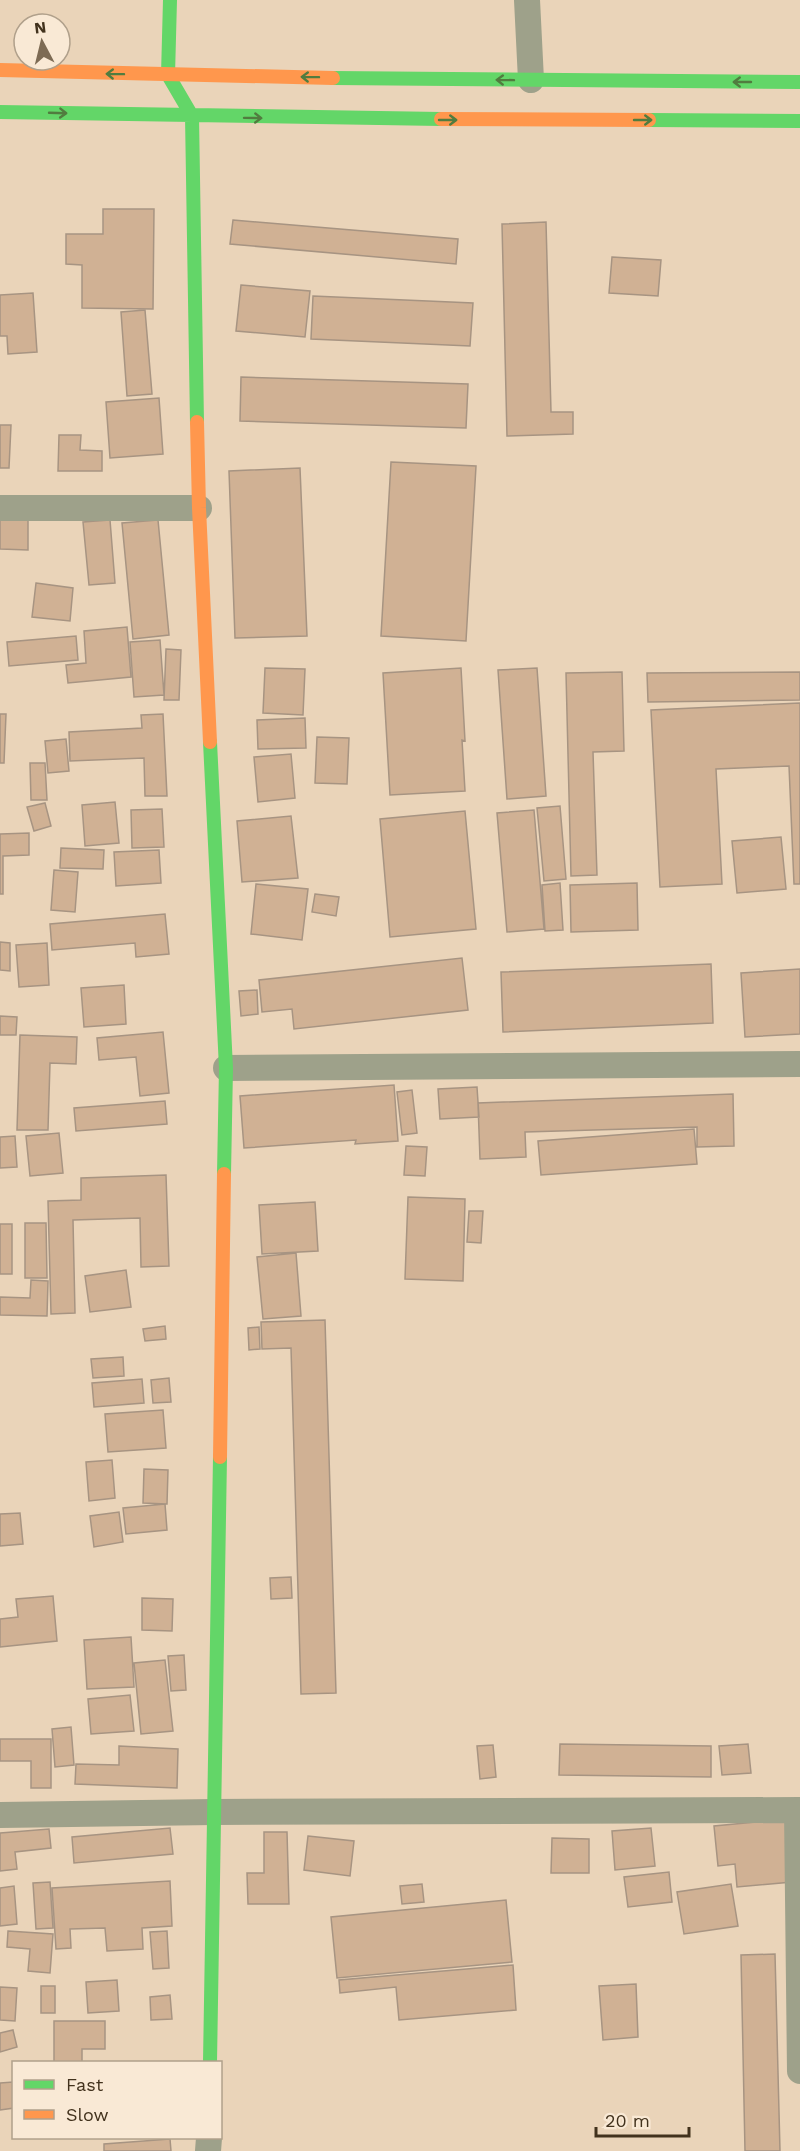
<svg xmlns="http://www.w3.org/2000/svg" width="800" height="2151" viewBox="0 0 800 2151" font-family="'Work Sans',sans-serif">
<rect width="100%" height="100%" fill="#ead4b9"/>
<path fill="#d0b194" stroke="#a79482" stroke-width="1.5" d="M103 209H154L153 309 82 308V265L66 264V234H103Z
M233 220 458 239 456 264 230 244Z
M546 222 551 412H573V434L507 436 502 224Z
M612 257 661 260 658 296 609 293Z
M241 285 310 291 305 337 236 331Z
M33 293 37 352 8 354 7 336H0V295Z
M313 296 473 303 470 346 311 339Z
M145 310 152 394 127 396 121 312Z
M241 377 468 384 466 428 240 421Z
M159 398 163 454 110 458 106 402Z
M0 425H11L9 468H0Z
M59 435H81L80 450 102 451V471H58Z
M391 462 476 466 466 641 381 636Z
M300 468 307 636 235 638 229 471Z
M0 518 28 519V550L0 549Z
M110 520 115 583 89 585 83 522Z
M158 520 169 635 133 639 122 523Z
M36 583 73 588 70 621 32 617Z
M127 627 131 677 68 683 66 665 86 663 84 631Z
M76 636 78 660 9 666 7 642Z
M160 640 164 695 134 697 130 642Z
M166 649 181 650 179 700H164Z
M265 668 305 669 303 715 263 713Z
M461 668 465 741 462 740 465 791 390 795 383 673Z
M537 668 546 796 507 799 498 670Z
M622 672 624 751 593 752 597 875 571 876 566 673Z
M800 672V700L648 702 647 673Z
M800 703V884H794L789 766 716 769 722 884 660 887 651 710Z
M0 714H6L4 763H0Z
M163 714 167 796H145L144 758 70 761 69 732 142 728 141 715Z
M305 718 306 748 258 749 257 720Z
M317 737 349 738 347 784 315 783Z
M66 739 69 771 48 773 45 741Z
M291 754 295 798 258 802 254 757Z
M30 763H45L47 800H31Z
M115 802 119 843 85 846 82 805Z
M45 803 51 826 34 831 27 807Z
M560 806 566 879 544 881 537 808Z
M162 809 164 847 132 848 131 810Z
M534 810 544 929 507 932 497 813Z
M465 811 476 929 390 937 380 819Z
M291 816 298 878 242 882 237 821Z
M29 833V855L3 856V894H0V834Z
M781 837 786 889 737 893 732 841Z
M61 848 104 850 103 869 60 868Z
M159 850 161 883 116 886 114 852Z
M54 870 78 872 75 912 51 910Z
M560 883 563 930 545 931 542 885Z
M637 883 638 930 571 932 570 885Z
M256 884 308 889 302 940 251 934Z
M315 894 339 897 336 916 312 912Z
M165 914 169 954 136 957 135 943 52 950 50 924Z
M0 942 10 943V971L0 970Z
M47 943 49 985 19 987 16 945Z
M462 958 468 1010 294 1029 292 1009 262 1012 259 980Z
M711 964 713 1023 503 1032 501 972Z
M800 969V1034L745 1037 741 973Z
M124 985 126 1024 84 1027 81 988Z
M257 990 258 1014 241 1016 239 991Z
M0 1016 17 1017 16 1035H0Z
M163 1032 169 1093 140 1096 136 1057 99 1060 97 1038Z
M20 1035 77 1037 76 1064 50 1063 48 1130H17Z
M394 1085 398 1141 355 1144 356 1140 244 1148 240 1096Z
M477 1087 479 1117 440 1119 438 1089Z
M412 1090 417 1133 402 1135 397 1092Z
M733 1094 734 1146 697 1147V1127L525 1132 526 1157 480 1159 478 1103Z
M165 1101 167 1124 76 1131 74 1108Z
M694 1129 697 1164 541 1175 538 1141Z
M59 1133 63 1173 30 1176 26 1136Z
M15 1136 17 1167 0 1168V1137Z
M406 1146 427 1147 425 1176 404 1175Z
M166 1175 169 1266 141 1267 140 1218 73 1220 75 1313 51 1314 48 1201 81 1200V1178Z
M408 1197 465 1199 463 1281 405 1279Z
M315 1202 318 1251 262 1254 259 1205Z
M469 1211H483L481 1243 467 1242Z
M25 1223H46L47 1278H25Z
M0 1224H12V1274H0Z
M296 1253 301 1316 263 1319 257 1257Z
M126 1270 131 1307 90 1312 85 1276Z
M31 1280 48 1281 47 1316 0 1315V1297L30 1298Z
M325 1320 336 1693 301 1694 291 1348 262 1349 261 1322Z
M165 1326 166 1339 145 1341 143 1329Z
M259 1327 260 1349 249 1350 248 1328Z
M123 1357 124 1376 93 1378 91 1359Z
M169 1378 171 1402 153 1403 151 1380Z
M142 1379 144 1403 94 1407 92 1383Z
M163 1410 166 1448 108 1452 105 1414Z
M112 1460 115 1498 89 1501 86 1462Z
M144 1469 168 1470 167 1504 143 1503Z
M165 1504 167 1530 126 1534 123 1508Z
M119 1512 123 1542 94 1547 90 1516Z
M20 1513 23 1544 0 1546V1514Z
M291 1577 292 1598 271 1599 270 1578Z
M53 1596 57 1641 0 1647V1619L18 1617 16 1599Z
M142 1598 173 1599 172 1631 142 1630Z
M131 1637 134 1687 87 1689 84 1640Z
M184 1655 186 1690 171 1691 168 1656Z
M165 1660 173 1731 141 1734 134 1663Z
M130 1695 134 1731 91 1734 88 1699Z
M71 1727 74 1765 55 1767 52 1729Z
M0 1739H51V1788H31V1761H0Z
M560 1744 711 1746V1777L559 1775Z
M748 1744 751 1773 722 1775 719 1746Z
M493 1745 496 1777 480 1779 477 1746Z
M119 1746 178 1749 177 1788 75 1784 76 1764 119 1765Z
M787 1819 792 1882 737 1887 735 1864 718 1866 714 1826Z
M170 1828 173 1854 74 1863 72 1837Z
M651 1828 655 1866 615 1870 612 1831Z
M49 1829 51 1848 15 1852 17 1869 0 1871V1833Z
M264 1832H287L289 1904H248L247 1873H264Z
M308 1836 354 1841 350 1876 304 1870Z
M552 1838 589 1839V1873H551Z
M669 1872 672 1902 628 1907 624 1877Z
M170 1881 172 1926 142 1928 143 1949 107 1951 105 1928 70 1929 71 1948 56 1949 52 1888Z
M50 1882 53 1928 36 1929 33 1883Z
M422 1884 424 1902 402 1904 400 1886Z
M731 1884 738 1926 684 1934 677 1892Z
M14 1886 17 1924 0 1926V1888Z
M506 1900 512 1962 337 1978 331 1917Z
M8 1931 53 1934 50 1973 28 1971 30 1949 7 1947Z
M167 1931 169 1968 153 1969 150 1932Z
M775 1954 780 2151H745L741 1955Z
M513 1965 516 2010 399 2020 396 1987 340 1993 339 1980Z
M117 1980 119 2011 88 2013 86 1982Z
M636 1984 638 2037 603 2040 599 1986Z
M41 1986H55V2013H41Z
M0 1987 17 1988 15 2021 0 2020Z
M170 1995 172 2019 151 2020 150 1997Z
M54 2021H105V2049H82V2062H54Z
M13 2030 17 2047 0 2052V2033Z
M13 2082 14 2108 0 2110V2083Z
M170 2139 171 2151H104V2144Z"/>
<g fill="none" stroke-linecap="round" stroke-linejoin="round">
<path stroke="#9ea18a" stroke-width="26" d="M527 0 531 80
M0 508H199
M226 1068 800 1064
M797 1810 800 2071
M0 1815 214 1812 800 1810
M208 2151 209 2138"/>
<path stroke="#63d668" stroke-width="14" d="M170 0 168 75 192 116 197 422
M333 78 800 82
M0 112 441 119
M649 120 800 121
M210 742 226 1068 224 1174
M210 2062 220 1457"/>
<path stroke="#ff974d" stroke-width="14" d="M0 70 333 78
M441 119 649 120
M197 422 199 508 210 742
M220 1457 224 1174"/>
</g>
<defs><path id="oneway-shaft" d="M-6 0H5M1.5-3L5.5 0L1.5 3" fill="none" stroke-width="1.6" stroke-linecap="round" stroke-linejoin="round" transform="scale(1.5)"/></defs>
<g stroke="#517c3f">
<use href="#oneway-shaft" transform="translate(115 74) rotate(-179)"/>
<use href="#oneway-shaft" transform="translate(310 77) rotate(-179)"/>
<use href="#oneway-shaft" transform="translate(505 80) rotate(-179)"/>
<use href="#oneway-shaft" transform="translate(742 82) rotate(-180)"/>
<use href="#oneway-shaft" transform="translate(58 113) rotate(2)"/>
<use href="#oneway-shaft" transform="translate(253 118) rotate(1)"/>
<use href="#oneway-shaft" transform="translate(448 120)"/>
<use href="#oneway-shaft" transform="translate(643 120)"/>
</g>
<rect x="12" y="2061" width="210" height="78" fill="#f9e9d5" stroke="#b0a08b" stroke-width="1.5"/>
<rect x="24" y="2080" width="30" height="9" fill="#63d668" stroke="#b0a08b" stroke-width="1.5"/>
<text x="66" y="2091" font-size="18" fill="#42321d">Fast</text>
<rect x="24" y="2110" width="30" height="9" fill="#ff974d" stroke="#b0a08b" stroke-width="1.5"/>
<text x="66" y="2121" font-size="18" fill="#42321d">Slow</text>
<g transform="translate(42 42) rotate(353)"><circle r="28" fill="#f9e9d5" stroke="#b0a08b" stroke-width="1.5"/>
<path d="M0-4.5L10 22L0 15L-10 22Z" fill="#7d6b54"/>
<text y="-9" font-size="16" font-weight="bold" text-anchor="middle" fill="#42321d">N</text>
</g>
<path d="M596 2127v9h93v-9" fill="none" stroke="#42321d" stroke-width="3"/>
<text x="605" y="2127" font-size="18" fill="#42321d" stroke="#f9e9d5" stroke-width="4.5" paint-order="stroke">20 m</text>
</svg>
